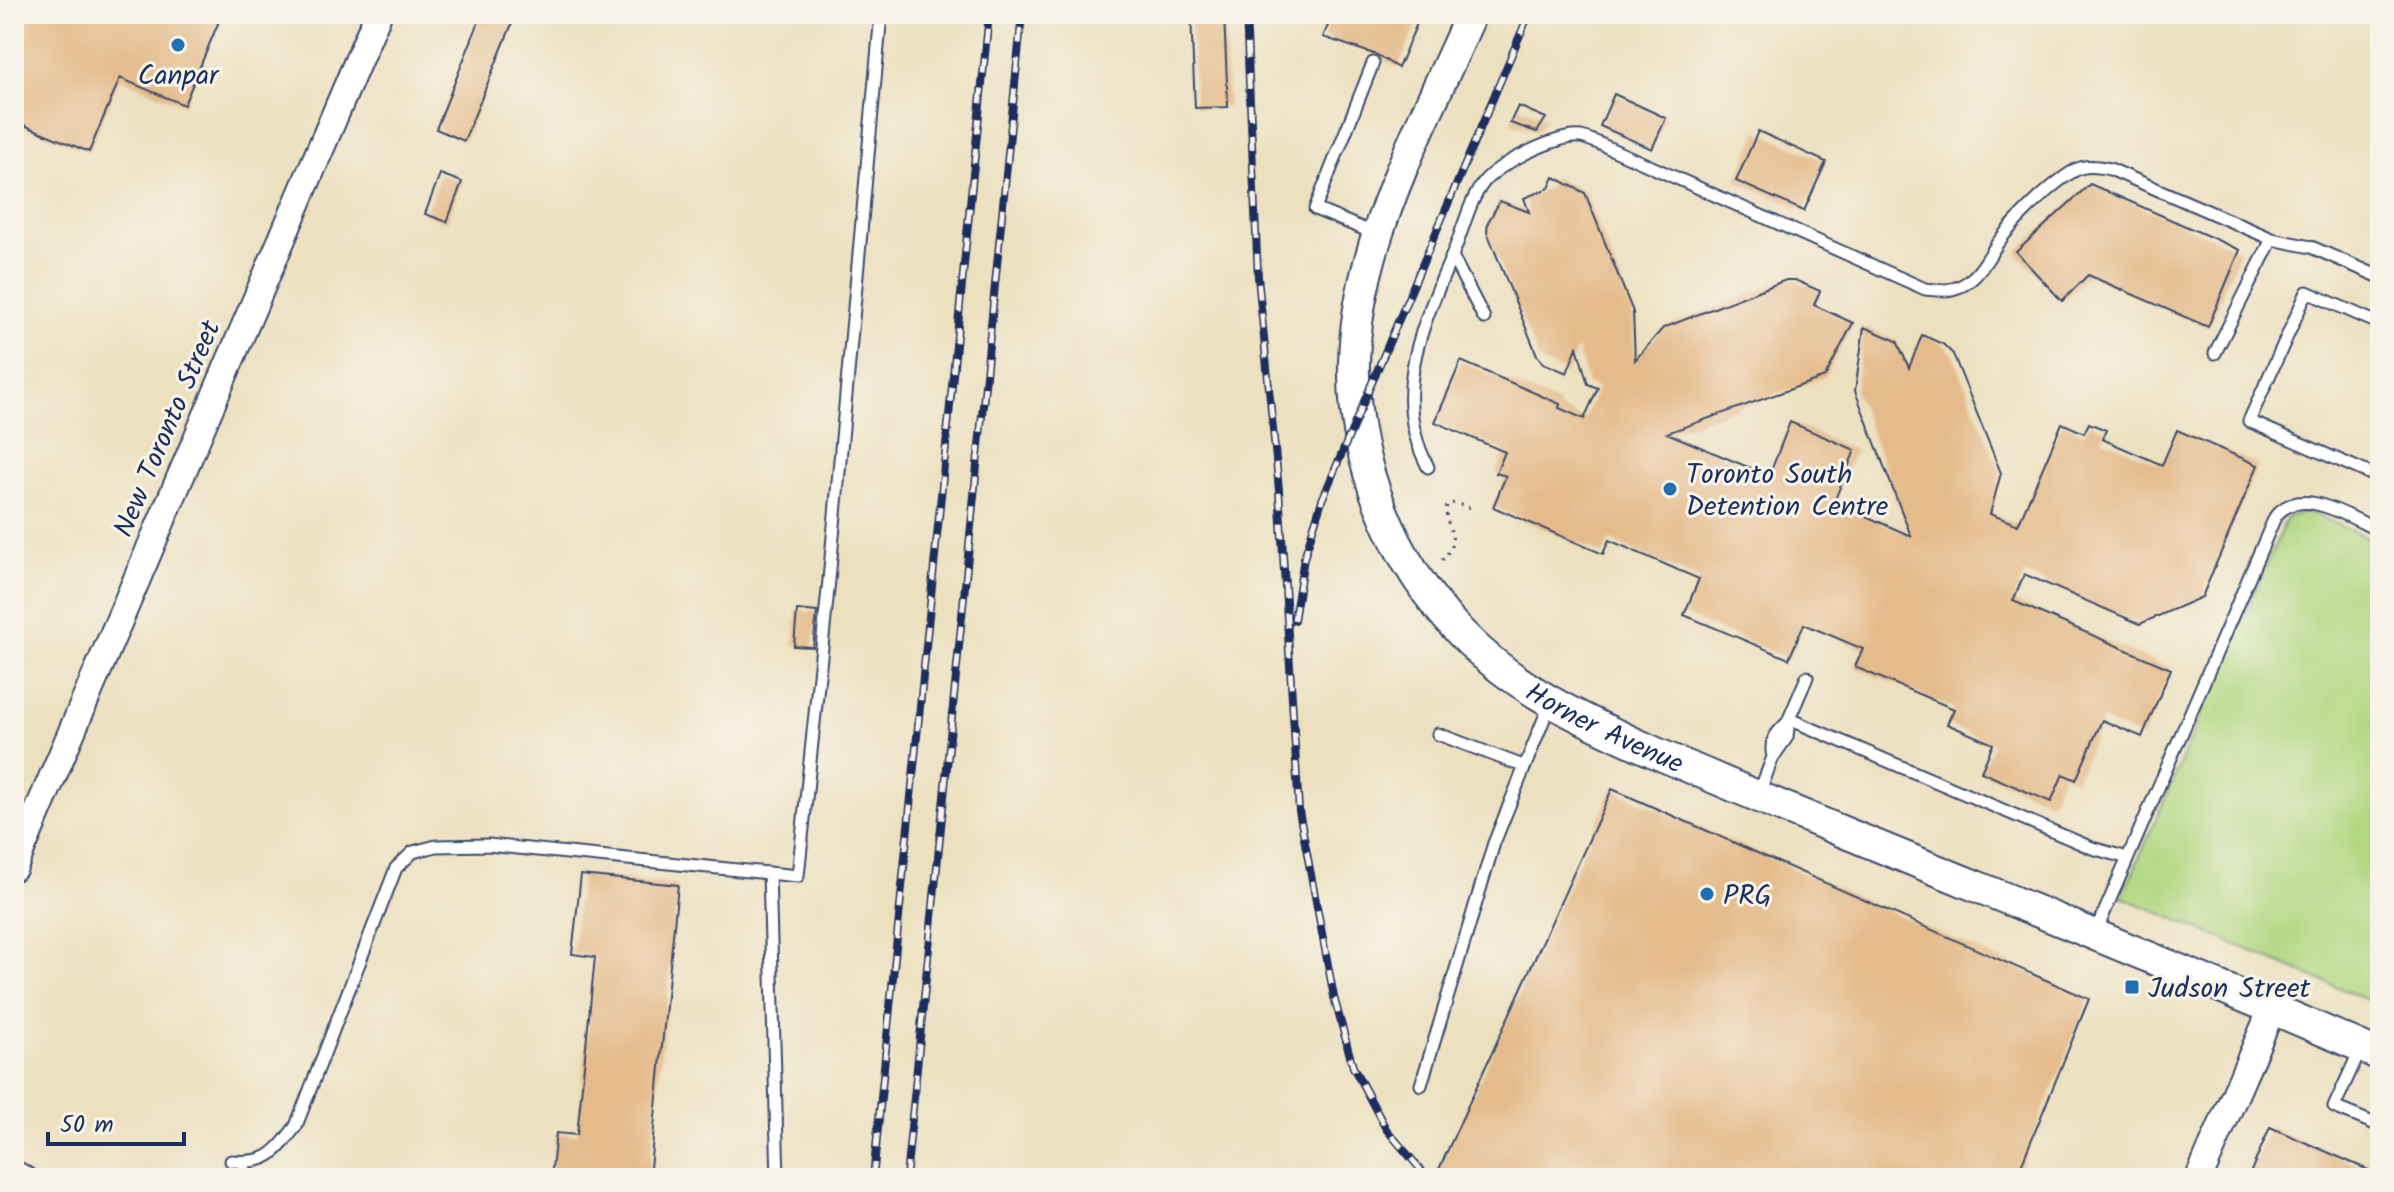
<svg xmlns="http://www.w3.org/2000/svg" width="2394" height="1192" viewBox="0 0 2394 1192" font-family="Kalam,sans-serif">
<rect width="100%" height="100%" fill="#f7f3e8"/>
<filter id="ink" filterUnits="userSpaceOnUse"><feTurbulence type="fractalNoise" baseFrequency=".0125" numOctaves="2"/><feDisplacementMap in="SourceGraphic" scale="16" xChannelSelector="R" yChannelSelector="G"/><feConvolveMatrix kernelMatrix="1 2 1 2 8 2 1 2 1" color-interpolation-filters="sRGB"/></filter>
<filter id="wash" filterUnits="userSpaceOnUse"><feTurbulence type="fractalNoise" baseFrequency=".006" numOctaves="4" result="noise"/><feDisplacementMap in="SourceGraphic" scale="32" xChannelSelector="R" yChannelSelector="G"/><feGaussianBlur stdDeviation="1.8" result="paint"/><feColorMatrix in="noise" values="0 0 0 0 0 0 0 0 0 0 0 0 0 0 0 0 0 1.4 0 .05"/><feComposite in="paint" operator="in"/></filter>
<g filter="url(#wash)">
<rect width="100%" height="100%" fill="#ece0bf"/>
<path fill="#b1d780" stroke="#66836f" stroke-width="2" d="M2309 512 2380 543V1005L2122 897 2287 517Z"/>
<g id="blocks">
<path fill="#e5bb8b" d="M14 14H222L184 105 120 78 89 152 14 121Z
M482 14H516L464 141 436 129Z
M1191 14H1224L1228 107 1195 108Z
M1333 14H1421L1398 68 1377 55 1323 37Z
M1614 94 1666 118 1652 149 1600 126Z
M1518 106 1546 118 1537 132 1510 123Z
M1758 131 1826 162 1804 211 1736 181Z
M440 174 462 182 447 222 425 214Z
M1554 177 1585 193 1633 312 1635 360 1663 328 1786 280H1795L1820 291 1814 305 1853 323 1825 377 1667 433 1769 476 1790 422 1855 450 1834 502 1911 536 1855 391 1864 327 1897 341 1909 368 1922 335 1943 344 1953 354 2001 473 1990 514 2018 525 2062 423 2084 433 2089 423 2106 430 2102 439 2162 465 2177 430 2258 465 2202 597 2140 624 2024 574 2013 601 2171 669 2142 737 2102 720 2076 780 2063 774 2051 802 1981 772 1993 744 1947 724 1954 709 1855 667 1863 649 1804 624 1789 659 1684 615 1699 579 1609 540 1603 554 1493 507 1506 476 1496 473 1505 452 1435 422 1461 361 1560 404 1559 408 1584 419 1598 388 1588 384 1577 347 1567 373 1543 363 1537 355 1487 232 1488 222 1500 201 1529 212 1524 198 1549 188Z
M2090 184 2240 250 2208 327 2088 275 2062 301 2016 252Z
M797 610 817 612 813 647 794 646Z
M1612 789 2089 999 2016 1178H1435Z
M581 875 678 885 649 1178H551L556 1133 577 1135 595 957 572 954Z
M2270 1127 2380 1175V1178H2248Z"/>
</g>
</g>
<g filter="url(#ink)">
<use href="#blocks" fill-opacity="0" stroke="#3a4a6d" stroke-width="2"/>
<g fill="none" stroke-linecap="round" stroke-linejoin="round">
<defs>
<path id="service" d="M1373 63 1315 209 1376 234
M1452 256 1484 318
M2380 324 2307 292 2249 421 2380 478
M2215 353 2272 239
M1428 467C1388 392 1425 321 1454 251 1463 230 1469 202 1483 183 1497 164 1558 134 1581 137 1586 138 1593 141 1598 143L1925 289C1938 290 1948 292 1961 286 1979 277 1987 259 1997 244 2012 223 2052 183 2074 171 2085 164 2099 167 2110 169L2272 239 2311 247 2380 277
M1789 719 2092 848 2128 858
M1438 734 1523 766
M1773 757C1769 740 1776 734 1787 723
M1758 796 1773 757 1787 737 1789 719 1807 677
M769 873 778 1178
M2095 934 2275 517C2300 483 2350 518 2380 531
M2361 1048 2334 1107 2380 1126
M1421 1085 1494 843 1550 704
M231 1161C268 1164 275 1154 296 1126L396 868 413 852 436 846 488 845 798 876 829 580 881 14
M14 1165 35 1178
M244 1178 245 1162"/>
<path id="tertiary" d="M14 867 378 14
M2199 1178 2272 1009"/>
<g id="secondary">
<path id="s1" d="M1471 14C1424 124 1355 243 1354 365 1352 462 1394 564 1461 633 1515 690 1583 720 1654 752 1716 779 1778 805 1841 831 2021 905 2202 977 2380 1055"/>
</g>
</defs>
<use href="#service" stroke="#3a4a6d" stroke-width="15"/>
<use href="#tertiary" stroke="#3a4a6d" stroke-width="30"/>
<use href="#secondary" stroke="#3a4a6d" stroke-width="34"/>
<path stroke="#3a4a6d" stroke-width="3" stroke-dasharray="2 6" stroke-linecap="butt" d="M1442 560C1465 535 1442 528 1447 505L1454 503 1474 509"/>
<use href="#service" stroke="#fff" stroke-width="11"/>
<use href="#tertiary" stroke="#fff" stroke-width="26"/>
<use href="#secondary" stroke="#fff" stroke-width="30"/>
<defs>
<path id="rail" d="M1246 14 1258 277 1279 490 1299 811 1334 997 1353 1067 1386 1129 1428 1178
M1294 620 1304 558 1322 500 1529 14
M873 1178 989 14
M906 1178 1022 14"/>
</defs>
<use href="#rail" stroke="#1b2f5e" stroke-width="8"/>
<use href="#rail" stroke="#f7f3e8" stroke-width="5" stroke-dasharray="15" stroke-linecap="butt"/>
</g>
</g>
<g fill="#1f6fb2" stroke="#f7f3e8" stroke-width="3">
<circle cx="178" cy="45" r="8"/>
<circle cx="1670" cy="489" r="8"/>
<circle cx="1707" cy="894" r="8"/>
<rect x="2124" y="979" width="16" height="16" rx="4"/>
</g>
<g text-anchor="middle" stroke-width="6" stroke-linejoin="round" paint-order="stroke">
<g font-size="28" fill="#1b2f5e" stroke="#f7f3e8" text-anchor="start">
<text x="178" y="84" text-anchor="middle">Canpar</text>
<text x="1686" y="483">Toronto South<tspan x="1686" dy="32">Detention Centre</tspan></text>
<text x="1723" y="904">PRG</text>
<text x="2148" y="997">Judson Street</text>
</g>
<g font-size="28" fill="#1b2f5e" stroke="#f7f3e8">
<text transform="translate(166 428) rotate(-67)" y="10">New Toronto Street</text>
<text dy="10" stroke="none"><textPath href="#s1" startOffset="842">Horner Avenue</textPath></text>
</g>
</g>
<rect width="2394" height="1192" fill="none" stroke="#f7f3e8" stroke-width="48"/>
<path d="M48 1132v12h136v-12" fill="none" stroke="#1b2f5e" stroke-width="4"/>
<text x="60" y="1132" font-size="24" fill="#1b2f5e" stroke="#f7f3e8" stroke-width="6" paint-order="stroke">50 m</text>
</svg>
